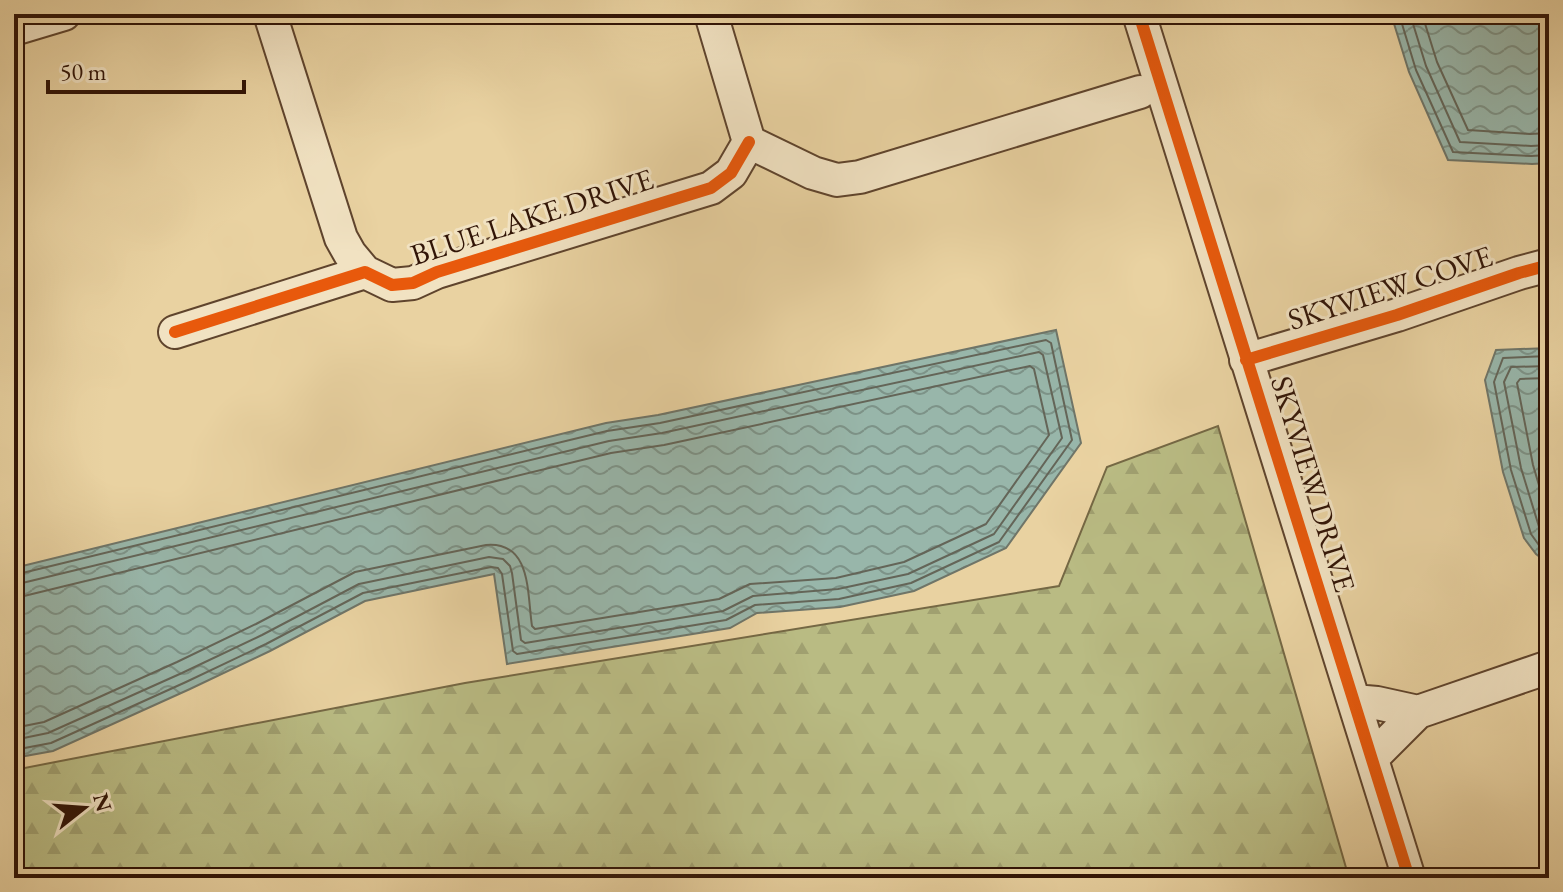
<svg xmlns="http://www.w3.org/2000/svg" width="1563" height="892" viewBox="0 0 1563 892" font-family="'EB Garamond',serif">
<defs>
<pattern id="forest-firs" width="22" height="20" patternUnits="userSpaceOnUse" patternTransform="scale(2)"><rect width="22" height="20" fill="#b9bb83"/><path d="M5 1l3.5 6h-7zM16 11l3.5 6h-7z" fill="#a0a070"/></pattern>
<pattern id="water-waves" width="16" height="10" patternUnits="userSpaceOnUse" patternTransform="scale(2)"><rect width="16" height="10" fill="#98b6aa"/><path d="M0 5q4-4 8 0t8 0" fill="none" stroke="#7d9388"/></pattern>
</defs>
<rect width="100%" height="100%" fill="#e9d2a1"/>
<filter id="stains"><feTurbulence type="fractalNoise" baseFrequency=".0025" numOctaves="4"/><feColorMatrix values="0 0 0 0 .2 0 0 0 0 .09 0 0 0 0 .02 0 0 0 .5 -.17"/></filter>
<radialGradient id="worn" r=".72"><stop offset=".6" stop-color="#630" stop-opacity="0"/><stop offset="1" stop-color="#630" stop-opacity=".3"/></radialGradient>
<path fill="url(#forest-firs)" stroke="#756844" stroke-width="2" d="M1218 426 1349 878H14V770L465 683 1059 586 1107 467Z"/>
<path fill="url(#water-waves)" stroke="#6f7568" stroke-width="2" d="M1391 14H1549V163L1532 164 1448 160 1409 72Z
M1056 330 1081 443 1006 548 914 591 840 607 757 613 730 628 507 664 494 574 365 601 270 651 190 689 53 751 14 758V568L606 423 658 415Z
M1549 348V564L1536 554 1524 538 1503 472 1485 380 1496 350Z"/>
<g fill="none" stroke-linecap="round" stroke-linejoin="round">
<path stroke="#646558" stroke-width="2" d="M1399 14 1416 70 1453 152 1531 156 1549 155
M1410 14 1426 66 1460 142 1531 146 1549 145
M1422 14 1437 62 1468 130 1530 134 1549 133
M1549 356 1503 358 1494 382 1511 470 1531 534 1541 548 1549 554
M1549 366 1511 367 1504 382 1521 468 1540 530 1549 542
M1549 378 1520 379 1517 383 1533 465 1549 519
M14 575 607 431 660 423 1046 340 1051 343 1072 440 999 542 911 583 839 599 755 605 726 620 517 654 513 651 502 574 498 568 491 567 363 593 266 644 186 682 51 743 14 750
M14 585 609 441 662 433 1039 352 1043 355 1062 438 994 534 908 574 838 589 753 596 723 611 525 643 521 640 512 573 510 566 503 559 489 557 359 584 262 635 182 673 48 733 14 740
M14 597 24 596 611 453 664 445 1030 366 1034 369 1049 435 986 524 904 562 836 578 750 584 719 599 535 629 532 626C527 594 532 541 486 545L355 572 256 624 177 662 44 722 14 728"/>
<defs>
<path id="minor" d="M270 14 341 238 350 254 365 272
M711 14 749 142
M1139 14 1409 878
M14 29 64 14
M749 142 813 173 837 180 860 177 1140 92
M175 332 365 272 392 285 413 283 437 272 711 188 731 173 749 142
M1246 360 1397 315 1519 273 1549 265
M1354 701 1377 703 1418 712 1372 758
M1418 712 1549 667"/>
</defs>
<use href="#minor" stroke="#5f442d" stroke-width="36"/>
<use href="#minor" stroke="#f1e2c2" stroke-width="32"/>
<defs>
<path id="cycleway" d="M1139 14 1409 878
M175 332 365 272 392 285 413 283 437 272 711 188 731 173 749 142
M1246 360 1397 315 1519 273 1549 265"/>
</defs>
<use href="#cycleway" stroke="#f1e2c2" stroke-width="17"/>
<use href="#cycleway" stroke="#e8590c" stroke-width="12"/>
</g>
<g text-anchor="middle" stroke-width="6" stroke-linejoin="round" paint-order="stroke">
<g font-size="30" fill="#311406" stroke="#f1e2c2">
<text transform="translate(532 217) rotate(-18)" y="10">BLUE LAKE DRIVE</text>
<text transform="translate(1390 288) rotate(-18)" y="10">SKYVIEW COVE</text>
<text transform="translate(1313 484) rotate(73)" y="10">SKYVIEW DRIVE</text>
</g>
</g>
<rect width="1563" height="892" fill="none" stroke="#e9d2a1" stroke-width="48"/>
<rect x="16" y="16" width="1531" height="860" fill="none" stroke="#311406" stroke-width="4"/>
<rect x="24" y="24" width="1515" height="844" fill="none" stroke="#311406" stroke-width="2"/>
<g transform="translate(84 808) rotate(73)" stroke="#f1e2c2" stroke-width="6" paint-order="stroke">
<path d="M0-6L14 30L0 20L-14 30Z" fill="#311406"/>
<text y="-12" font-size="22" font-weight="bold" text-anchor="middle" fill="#311406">N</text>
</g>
<path d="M48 80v12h196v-12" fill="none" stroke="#311406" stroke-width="4"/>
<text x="60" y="80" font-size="24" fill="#311406" stroke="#f1e2c2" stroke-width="6" paint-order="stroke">50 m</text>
<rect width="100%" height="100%" filter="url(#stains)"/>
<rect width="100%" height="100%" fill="url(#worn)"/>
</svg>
